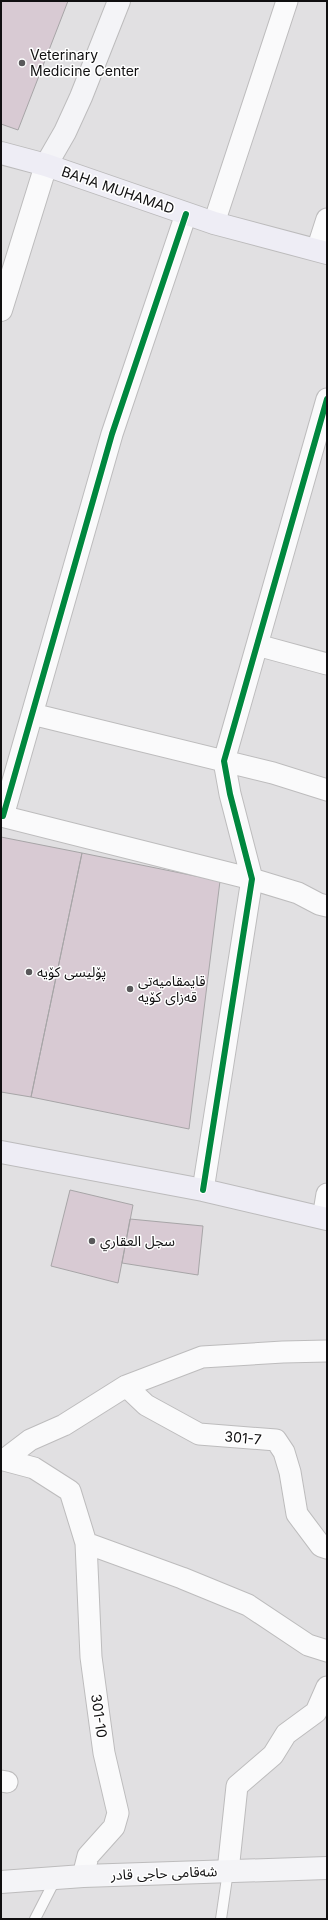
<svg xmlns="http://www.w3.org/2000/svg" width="328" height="1920" viewBox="0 0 328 1920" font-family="Inter,'Noto Sans Arabic',sans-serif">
<rect width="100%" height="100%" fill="#e1e0e2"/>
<path fill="#d8cad3" stroke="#a7a5a7" d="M1 1H68L18 130 1 124Z
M1 837 82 853 31 1097 1 1092Z
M82 853 220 881 189 1129 31 1097Z
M70 1190 133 1205 118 1283 51 1266Z
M130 1219 203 1226 198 1275 122 1263Z"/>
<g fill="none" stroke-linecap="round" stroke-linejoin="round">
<defs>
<path id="service" d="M35 1919 56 1878
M221 1919 228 1871"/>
<path id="minor" d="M214 223 287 1
M317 250 327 219
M257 645 327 664
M32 714 273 773 327 790
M1 816 252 879 298 893 319 904 327 906
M3 816 112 434 186 214
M203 1190 252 879 230 794 224 761 327 399
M323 1218 327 1194
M126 1386 146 1405 199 1434 276 1440 284 1452 290 1472 297 1514 321 1546 327 1548
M1 1460H4L30 1440 64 1425 126 1386 202 1357 283 1352 327 1351
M4 1460 34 1468 70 1491 86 1543 91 1657 104 1753 118 1813 114 1827 88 1856 83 1876
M86 1543 182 1578 248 1605 308 1645 327 1651
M1 1781 7 1782
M228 1871 237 1786 273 1755 286 1734 316 1712 327 1687"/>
<path id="tertiary" d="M1 310 46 165"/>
<path id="secondary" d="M46 165 65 132 81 97 119 1
M1 1882 83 1876 327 1868"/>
<path id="primary" d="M1 153 46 165 214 223 327 253
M1 1152 203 1190 327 1219"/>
</defs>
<use href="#service" stroke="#bdbcbd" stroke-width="12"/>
<use href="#minor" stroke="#bdbcbd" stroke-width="23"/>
<use href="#tertiary" stroke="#bdbcbd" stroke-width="24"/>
<use href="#secondary" stroke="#bdbcbd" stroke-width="24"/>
<use href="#primary" stroke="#bcbbbc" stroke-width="24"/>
<use href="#service" stroke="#fafafb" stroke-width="10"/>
<use href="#minor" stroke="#fafafb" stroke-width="21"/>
<use href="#tertiary" stroke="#fafafb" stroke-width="22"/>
<use href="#secondary" stroke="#f4f4f7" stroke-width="22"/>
<use href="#primary" stroke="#eeedf5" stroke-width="22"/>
<defs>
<path id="cycleway" d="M3 816 112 434 186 214
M203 1190 252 879 230 794 224 761 327 399"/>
</defs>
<use href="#cycleway" stroke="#fff" stroke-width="8"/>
<use href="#cycleway" stroke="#00873e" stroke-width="6"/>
</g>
<g fill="#59585a" stroke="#fff" stroke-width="1.5">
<circle cx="22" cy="63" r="4"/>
<circle cx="29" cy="972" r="4"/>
<circle cx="130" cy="989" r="4"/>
<circle cx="92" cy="1241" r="4"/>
</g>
<g text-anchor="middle" stroke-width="3" stroke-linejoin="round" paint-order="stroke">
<g font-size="14" fill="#100f10" stroke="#fff" text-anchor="start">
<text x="30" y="60">Veterinary<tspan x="30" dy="16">Medicine Center</tspan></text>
<text x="37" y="977">پۆلیسی كۆیه‌</text>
<text x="138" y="986">قایمقامیه‌تی<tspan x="138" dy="16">قه‌زای كۆیه‌</tspan></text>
<text x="100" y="1246">سجل العقاري</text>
</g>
<g font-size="14" fill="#100f10" stroke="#fff">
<text transform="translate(118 190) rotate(19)" y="5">BAHA MUHAMAD</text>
<text transform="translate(243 1438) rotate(5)" y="5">301-7</text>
<text transform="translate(99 1716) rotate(82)" y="5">301-10</text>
<text transform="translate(164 1873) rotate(-2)" y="5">شەقامی حاجی قادر</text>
</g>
</g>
<rect width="328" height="1920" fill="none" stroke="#100f10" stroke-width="4"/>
</svg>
